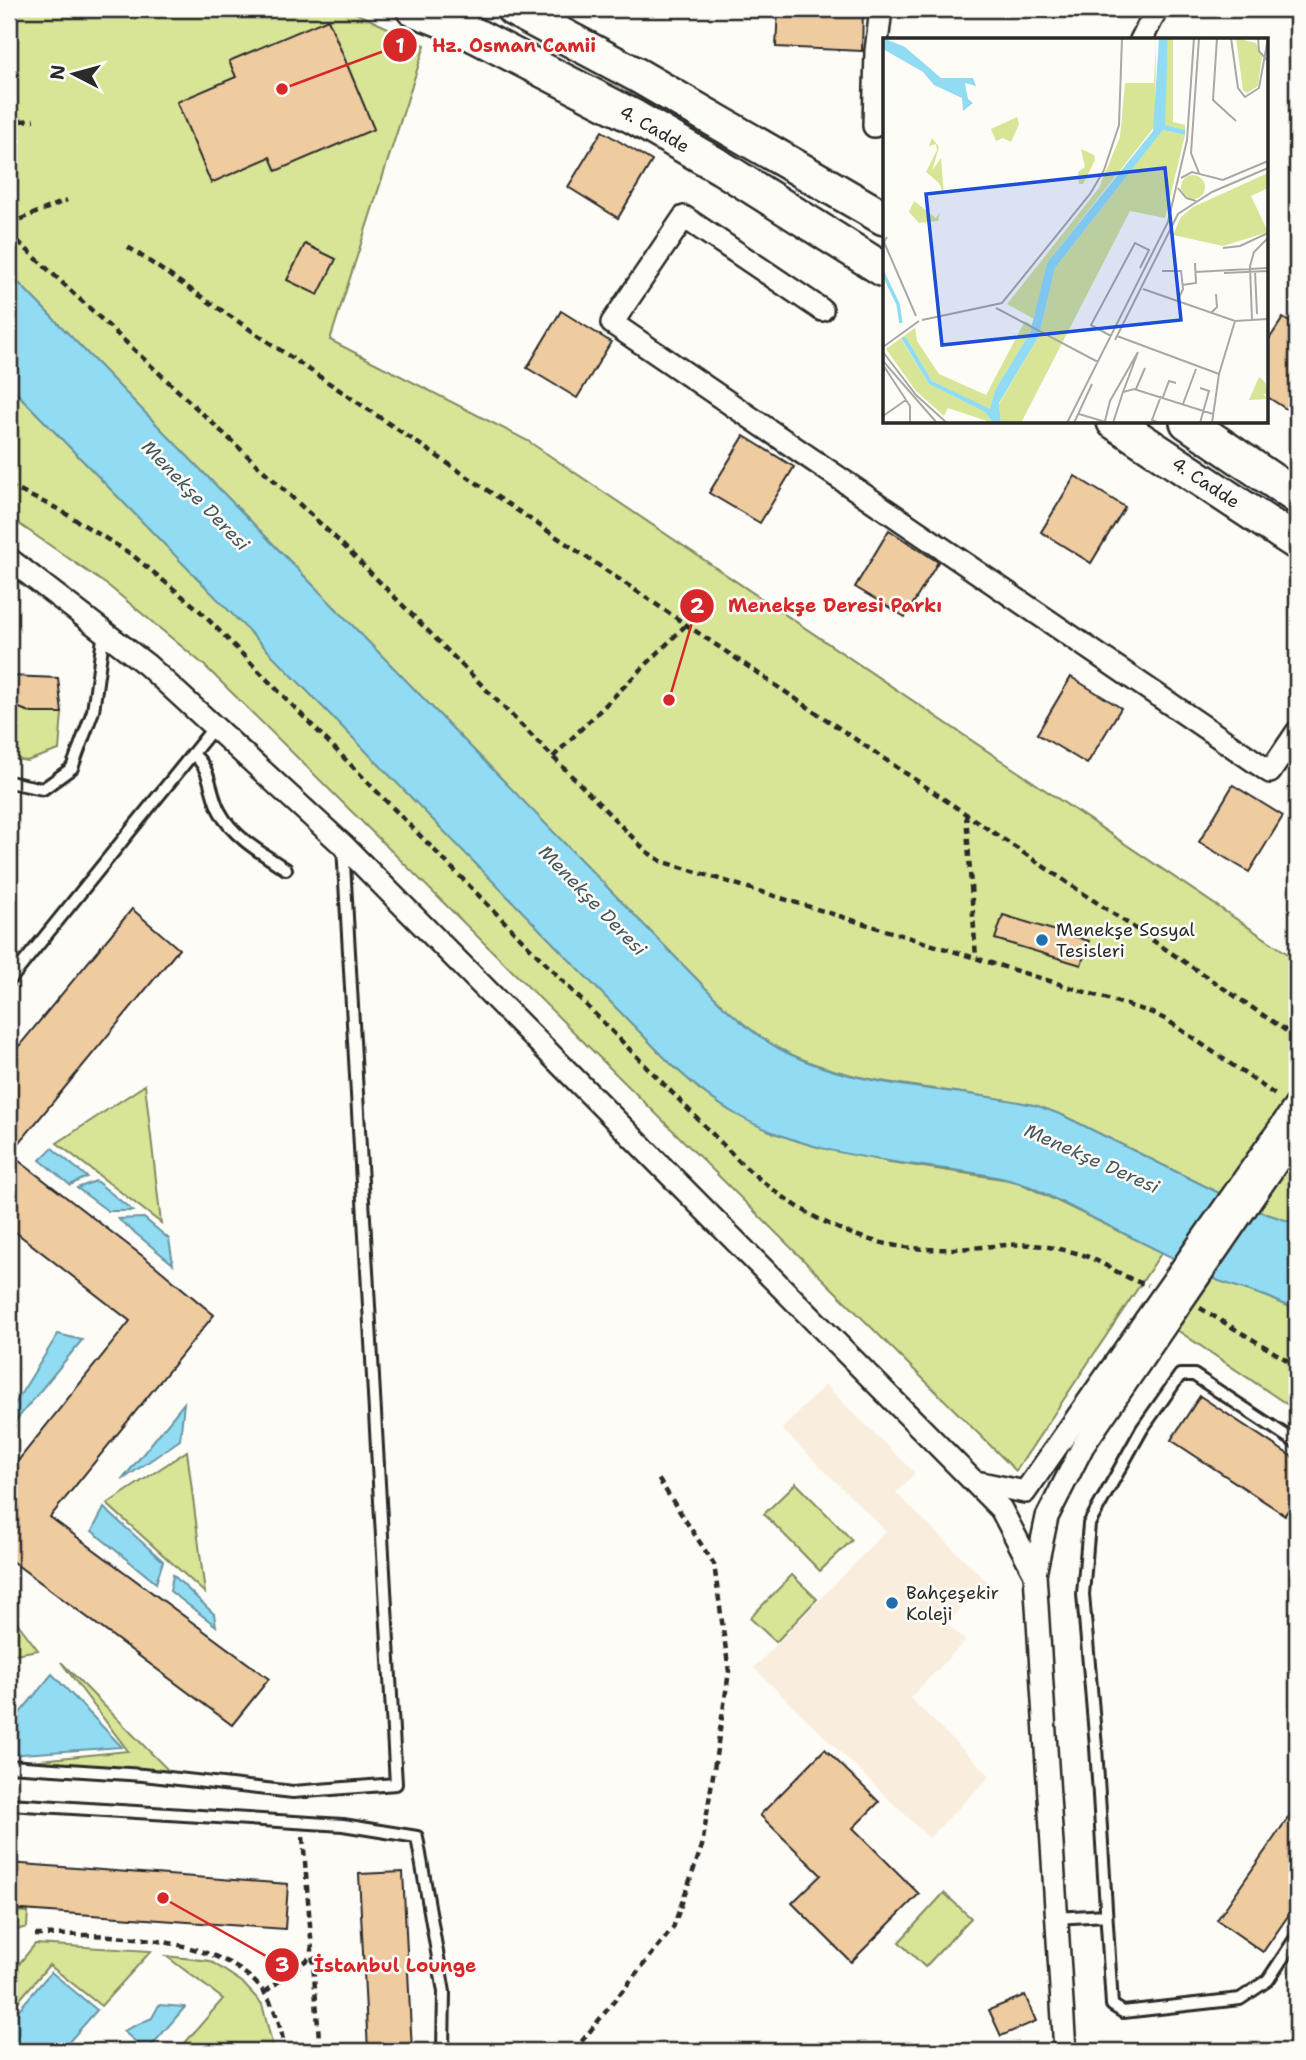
<svg xmlns="http://www.w3.org/2000/svg" width="1306" height="2060" viewBox="0 0 1306 2060" font-family="'Shantell Sans',sans-serif">
<rect width="100%" height="100%" fill="#fdfcf7"/>
<filter id="ink" filterUnits="userSpaceOnUse"><feTurbulence type="fractalNoise" baseFrequency=".0143" numOctaves="2"/><feDisplacementMap in="SourceGraphic" scale="14" xChannelSelector="R" yChannelSelector="G"/><feConvolveMatrix kernelMatrix="1 2 1 2 8 2 1 2 1" color-interpolation-filters="sRGB"/></filter>
<g filter="url(#ink)">
<path fill="#f9eddd" d="M825 1385 915 1473 896 1493 987 1582 947 1623 965 1641 910 1698 990 1776 929 1838 754 1668 886 1531 782 1429Z"/>
<path fill="#d8e496" stroke="#828860" stroke-width="2" d="M9 9H347L425 45 330 340 528 441 1297 960V1224L1249 1208 1062 1115C970 1082 865 1095 778 1048 758 1037 740 1021 723 1006L9 273Z
M9 385 670 1063 700 1090 774 1133 814 1146 890 1162 1016 1181 1162 1252 1016 1471 204 665 110 587 9 517Z
M9 704 32 713H62L59 750 27 761 9 758Z
M145 1085 161 1223 57 1143Z
M1213 1278 1268 1297 1297 1310V1411L1177 1330Z
M187 1451 205 1593 107 1504Z
M796 1483 852 1540 820 1571 764 1514Z
M792 1575 817 1599 776 1642 750 1618Z
M9 1612 38 1650 9 1655Z
M61 1662 171 1773 11 1763 128 1751Z
M944 1893 971 1918 925 1967 899 1942Z
M9 1911 28 1912 27 1927 9 1932Z
M35 1944 151 1951 101 2006 49 1965 9 2012V1976Z
M166 1956 210 1961 242 1982 262 2004 274 2051H178L223 1999Z"/>
<path fill="#91dcf2" stroke="#6895a2" stroke-width="2" d="M9 273 723 1006C740 1021 758 1037 778 1048 856 1091 952 1086 1038 1106L1062 1115 1249 1208 1297 1224V1310L1268 1297 1219 1281 1031 1187C994 1173 954 1171 916 1165 855 1157 791 1146 737 1115 712 1101 691 1082 670 1063L9 385Z
M52 1148 87 1177 70 1185 40 1160Z
M96 1181 133 1211H108L77 1188Z
M144 1218 169 1239 173 1264 118 1219Z
M58 1334 82 1340 9 1429V1413Z
M184 1403 180 1440 122 1480Z
M104 1508 163 1561 156 1583 92 1531Z
M173 1575 214 1614 216 1626 170 1591Z
M52 1674 122 1747 9 1755V1726Z
M51 1972 97 2010 61 2051H9V2021Z
M159 2005 185 2007 147 2051 123 2031 152 2018Z"/>
<path fill="#efcba0" stroke="#2b2b2b" stroke-width="2" d="M778 9H863L862 51 776 47Z
M328 19 374 129 276 171 270 157 211 183 177 102 236 77 229 61Z
M602 131 652 161 618 218 568 187Z
M305 244 336 259 318 295 287 280Z
M561 311 611 342 577 398 527 368Z
M1283 318 1297 327V416L1266 396V344Z
M744 436 794 467 760 523 709 493Z
M1075 476 1125 507 1091 563 1041 532Z
M889 530 938 562 905 617 855 587Z
M9 676 58 678 62 713H32L9 704Z
M1071 677 1121 708 1087 764 1037 734Z
M1233 785 1283 816 1249 872 1199 842Z
M132 909 179 949 10 1154 153 1264 214 1315 50 1517 269 1679 232 1725 9 1559V1472L130 1321 9 1227V1058Z
M1003 915 1089 941 1081 965 995 939Z
M1200 1396 1297 1460V1496L1285 1515 1171 1440Z
M825 1749 879 1802 853 1828 919 1894 851 1962 792 1903 821 1875 760 1815Z
M1297 1805V1903L1263 1952 1217 1920Z
M9 1863 288 1884 285 1929 9 1909Z
M403 1872 412 2051H368L359 1874Z
M1025 1995 1036 2021 1001 2036 989 2010Z"/>
<g fill="none" stroke-linecap="round" stroke-linejoin="round">
<defs>
<path id="service" d="M192 754C212 767 209 793 220 812 233 837 263 854 286 869
M9 782 43 789 72 768 93 711 104 631
M9 981 215 726
M1297 1443 1194 1375H1180L1142 1429 1089 1524 1083 1594 1096 1747 1112 2005 1123 2012 1240 1999 1268 1980 1297 1936
M9 1766 143 1775 293 1792 396 1784 343 846
M9 1804 343 1825 417 1837 444 1992 443 2051
M1056 1918 1106 1915"/>
<path id="minor" d="M1141 40 1157 9
M874 126 876 51 881 9
M822 310 684 217 612 323 1270 772 1297 732
M9 559 147 665 343 845 1001 1509 1035 1574 1065 2051
M976 1482 1025 1492 1297 1103
M1035 1574 1047 1517 1083 1446 1297 1134"/>
<g id="primary">
<path id="s1" d="M413 9 459 27 634 117 722 168 884 270"/>
<path d="M513 9 637 75 884 218"/>
<path id="s2" d="M1114 422 1297 543"/>
<path d="M1187 422 1297 497"/>
</g>
</defs>
<use href="#service" stroke="#2b2b2b" stroke-width="16"/>
<use href="#minor" stroke="#2b2b2b" stroke-width="26"/>
<use href="#primary" stroke="#2b2b2b" stroke-width="38"/>
<path stroke="#2b2b2b" stroke-width="4.5" stroke-dasharray="7 5" stroke-linecap="butt" d="M9 122 34 120
M9 224 67 200
M9 233 341 543 647 852 661 861 1150 1012 1167 1020 1277 1096
M128 247 1297 1038
M9 486 58 509 131 554 198 609 743 1165C806 1220 868 1253 954 1249 985 1248 1018 1241 1049 1247 1064 1250 1082 1253 1095 1260 1112 1268 1130 1281 1148 1285
M553 757 686 625
M966 814 976 958
M1200 1308 1297 1366
M303 1837 320 2051
M35 1935C103 1934 218 1933 263 1991 276 2007 282 2032 285 2051
M265 1992 312 1956
M574 2051 673 1928 702 1846 729 1672 714 1564 657 1477"/>
<use href="#service" stroke="#fdfcf7" stroke-width="10"/>
<use href="#minor" stroke="#fdfcf7" stroke-width="21"/>
<use href="#primary" stroke="#fdfcf7" stroke-width="33"/>
</g>
</g>
<g fill="#1f6fb2" stroke="#fdfcf7" stroke-width="2.5">
<circle cx="1042" cy="940" r="7"/>
<circle cx="892" cy="1603" r="7"/>
</g>
<g text-anchor="middle" stroke-width="5" stroke-linejoin="round" paint-order="stroke">
<g font-size="18" fill="#2b2b2b" stroke="#fdfcf7">
<text dy="6" stroke="none"><textPath href="#s1" startOffset="270">4. Cadde</textPath></text>
<text dy="6" stroke="none"><textPath href="#s2" startOffset="110">4. Cadde</textPath></text>
</g>
<g font-size="18" fill="#2b2b2b" stroke="#fdfcf7" text-anchor="start">
<text x="1056" y="936">Menekşe Sosyal<tspan x="1056" dy="21">Tesisleri</tspan></text>
<text x="906" y="1599">Bahçeşekir<tspan x="906" dy="21">Koleji</tspan></text>
</g>
<g font-size="19" font-style="italic" fill="#44575d" stroke="#fdfcf7">
<text transform="translate(196 495) rotate(46)" y="7">Menekşe Deresi</text>
<text transform="translate(593 900) rotate(46)" y="7">Menekşe Deresi</text>
<text transform="translate(1092 1158) rotate(24)" y="7">Menekşe Deresi</text>
</g>
</g>
<g transform="translate(883 38)">
<rect width="385" height="385" fill="#fdfcf7"/>
<path d="M273 0 272 88 164 225 151 281 124 266 216 150 237 99 242 45H271ZM285 0H290V84L302 87V92L281 87ZM353 0 373 5 379 18 375 48 364 55 360 52ZM134 79 136 86 128 104 120 100 113 103 108 91ZM280 92 302 97 282 180 247 173 138 385H118L116 366 156 298 172 230ZM49 100 56 109 49 133 58 120 61 157 56 145 43 134 54 112 53 106 46 108ZM198 111 211 117 212 122 200 146H196L195 134 202 129ZM385 135V150L368 158 385 194 340 208 290 197 298 179 310 169ZM298 149a12 12 0 1 1 24 0a12 12 0 1 1-24 0ZM31 163 53 180 57 174 55 183 36 185 26 174ZM142 283 149 287 146 297 112 352 107 372 49 343 23 299 18 301 46 346 102 374 110 385 65 370 61 378 33 353 3 311 32 290 34 303 56 336 103 357ZM376 339 382 344 385 356H380L385 361 366 362Z" fill="#d8e496"/>
<path d="M0 0 22 9 58 40H90L93 48 82 45 85 61 90 65 80 73 79 60 51 47 40 34 0 11ZM276 0H285L282 87 302 92V97L280 92 172 230 156 298 116 365 118 385H110L102 374 46 346 18 300 23 299 49 343 107 371 112 352 147 295 164 225 270 93Z" fill="#91dcf2"/>
<path fill="none" stroke="#91dcf2" stroke-width="3.5" d="M0 235 15 266 18 285"/>
<path fill="none" stroke="#a9a8a5" stroke-width="2" d="M334 0 330 62 353 83M348 0 355 50 362 59 376 50 385 0M375 0 376 13 385 23M316 135 308 115 316 0M298 140 309 134 340 142 385 123M295 150 303 160 313 163M4 199 1 204 33 278M340 210 357 208 385 195M279 233H298L300 251 294 264M372 233 374 276M312 234 385 230M341 235 385 233M299 247 313 245 312 225M260 251 352 283 385 281M113 270 215 324M328 275 334 269 333 256M39 282 119 265 207 156 221 132 236 87 239 0M369 282 367 228 371 214 385 200M228 298 208 287 252 205 266 212 257 230M234 298 336 336M232 302 295 176 329 154 385 130M0 309 36 283M0 314 33 357 64 385M0 323 54 385M0 334 2 330 27 368V385M317 350 326 353 317 385M253 351 262 330M240 354 255 314M280 359 286 343 293 345M300 366 313 331M196 376 226 385M0 378 23 362M222 383 227 363 255 314M184 385 285 184 304 102 311 0M191 385 209 346M230 385 240 354 251 351 330 376M276 385 269 382 278 358M329 385 336 336 352 283"/>
<path fill="#1d4ed8" fill-opacity="0.15" stroke="#1d4ed8" stroke-width="3.5" d="M282 130 298 282 59 307 43 156Z"/>
<rect width="385" height="385" fill="none" stroke="#2b2b2b" stroke-width="3.5"/>
</g>
<path fill="none" stroke="#d62828" stroke-width="2.5" d="M282 89L400 45M669 700L697 606M163 1898L282 1965"/>
<g fill="#d62828" stroke="#fdfcf7" stroke-width="2.5">
<circle cx="282" cy="89" r="7"/>
<circle cx="669" cy="700" r="7"/>
<circle cx="163" cy="1898" r="7"/>
<circle cx="400" cy="45" r="18"/>
<circle cx="697" cy="606" r="18"/>
<circle cx="282" cy="1965" r="18"/>
</g>
<g font-size="21" text-anchor="middle" font-weight="bold" fill="#fff">
<text x="400" y="53">1</text>
<text x="697" y="613">2</text>
<text x="282" y="1972">3</text>
</g>
<g font-size="19" text-anchor="middle" font-weight="bold" fill="#d62828" stroke="#fdfcf7" stroke-width="5" stroke-linejoin="round" paint-order="stroke">
<text x="514" y="52">Hz. Osman Camii</text>
<text x="835" y="612">Menekşe Deresi Parkı</text>
<text x="395" y="1972">İstanbul Lounge</text>
</g>
<rect width="1306" height="2060" fill="none" stroke="#fdfcf7" stroke-width="35"/>
<rect x="18" y="18" width="1271" height="2025" fill="none" stroke="#2b2b2b" stroke-width="2.5" filter="url(#ink)"/>
<g transform="translate(74 74) rotate(276)" stroke="#fdfcf7" stroke-width="5" paint-order="stroke">
<path d="M0-5L12 26L0 18L-12 26Z" fill="#2b2b2b"/>
<text y="-10" font-size="19" font-weight="bold" text-anchor="middle" fill="#2b2b2b">N</text>
</g>
</svg>
